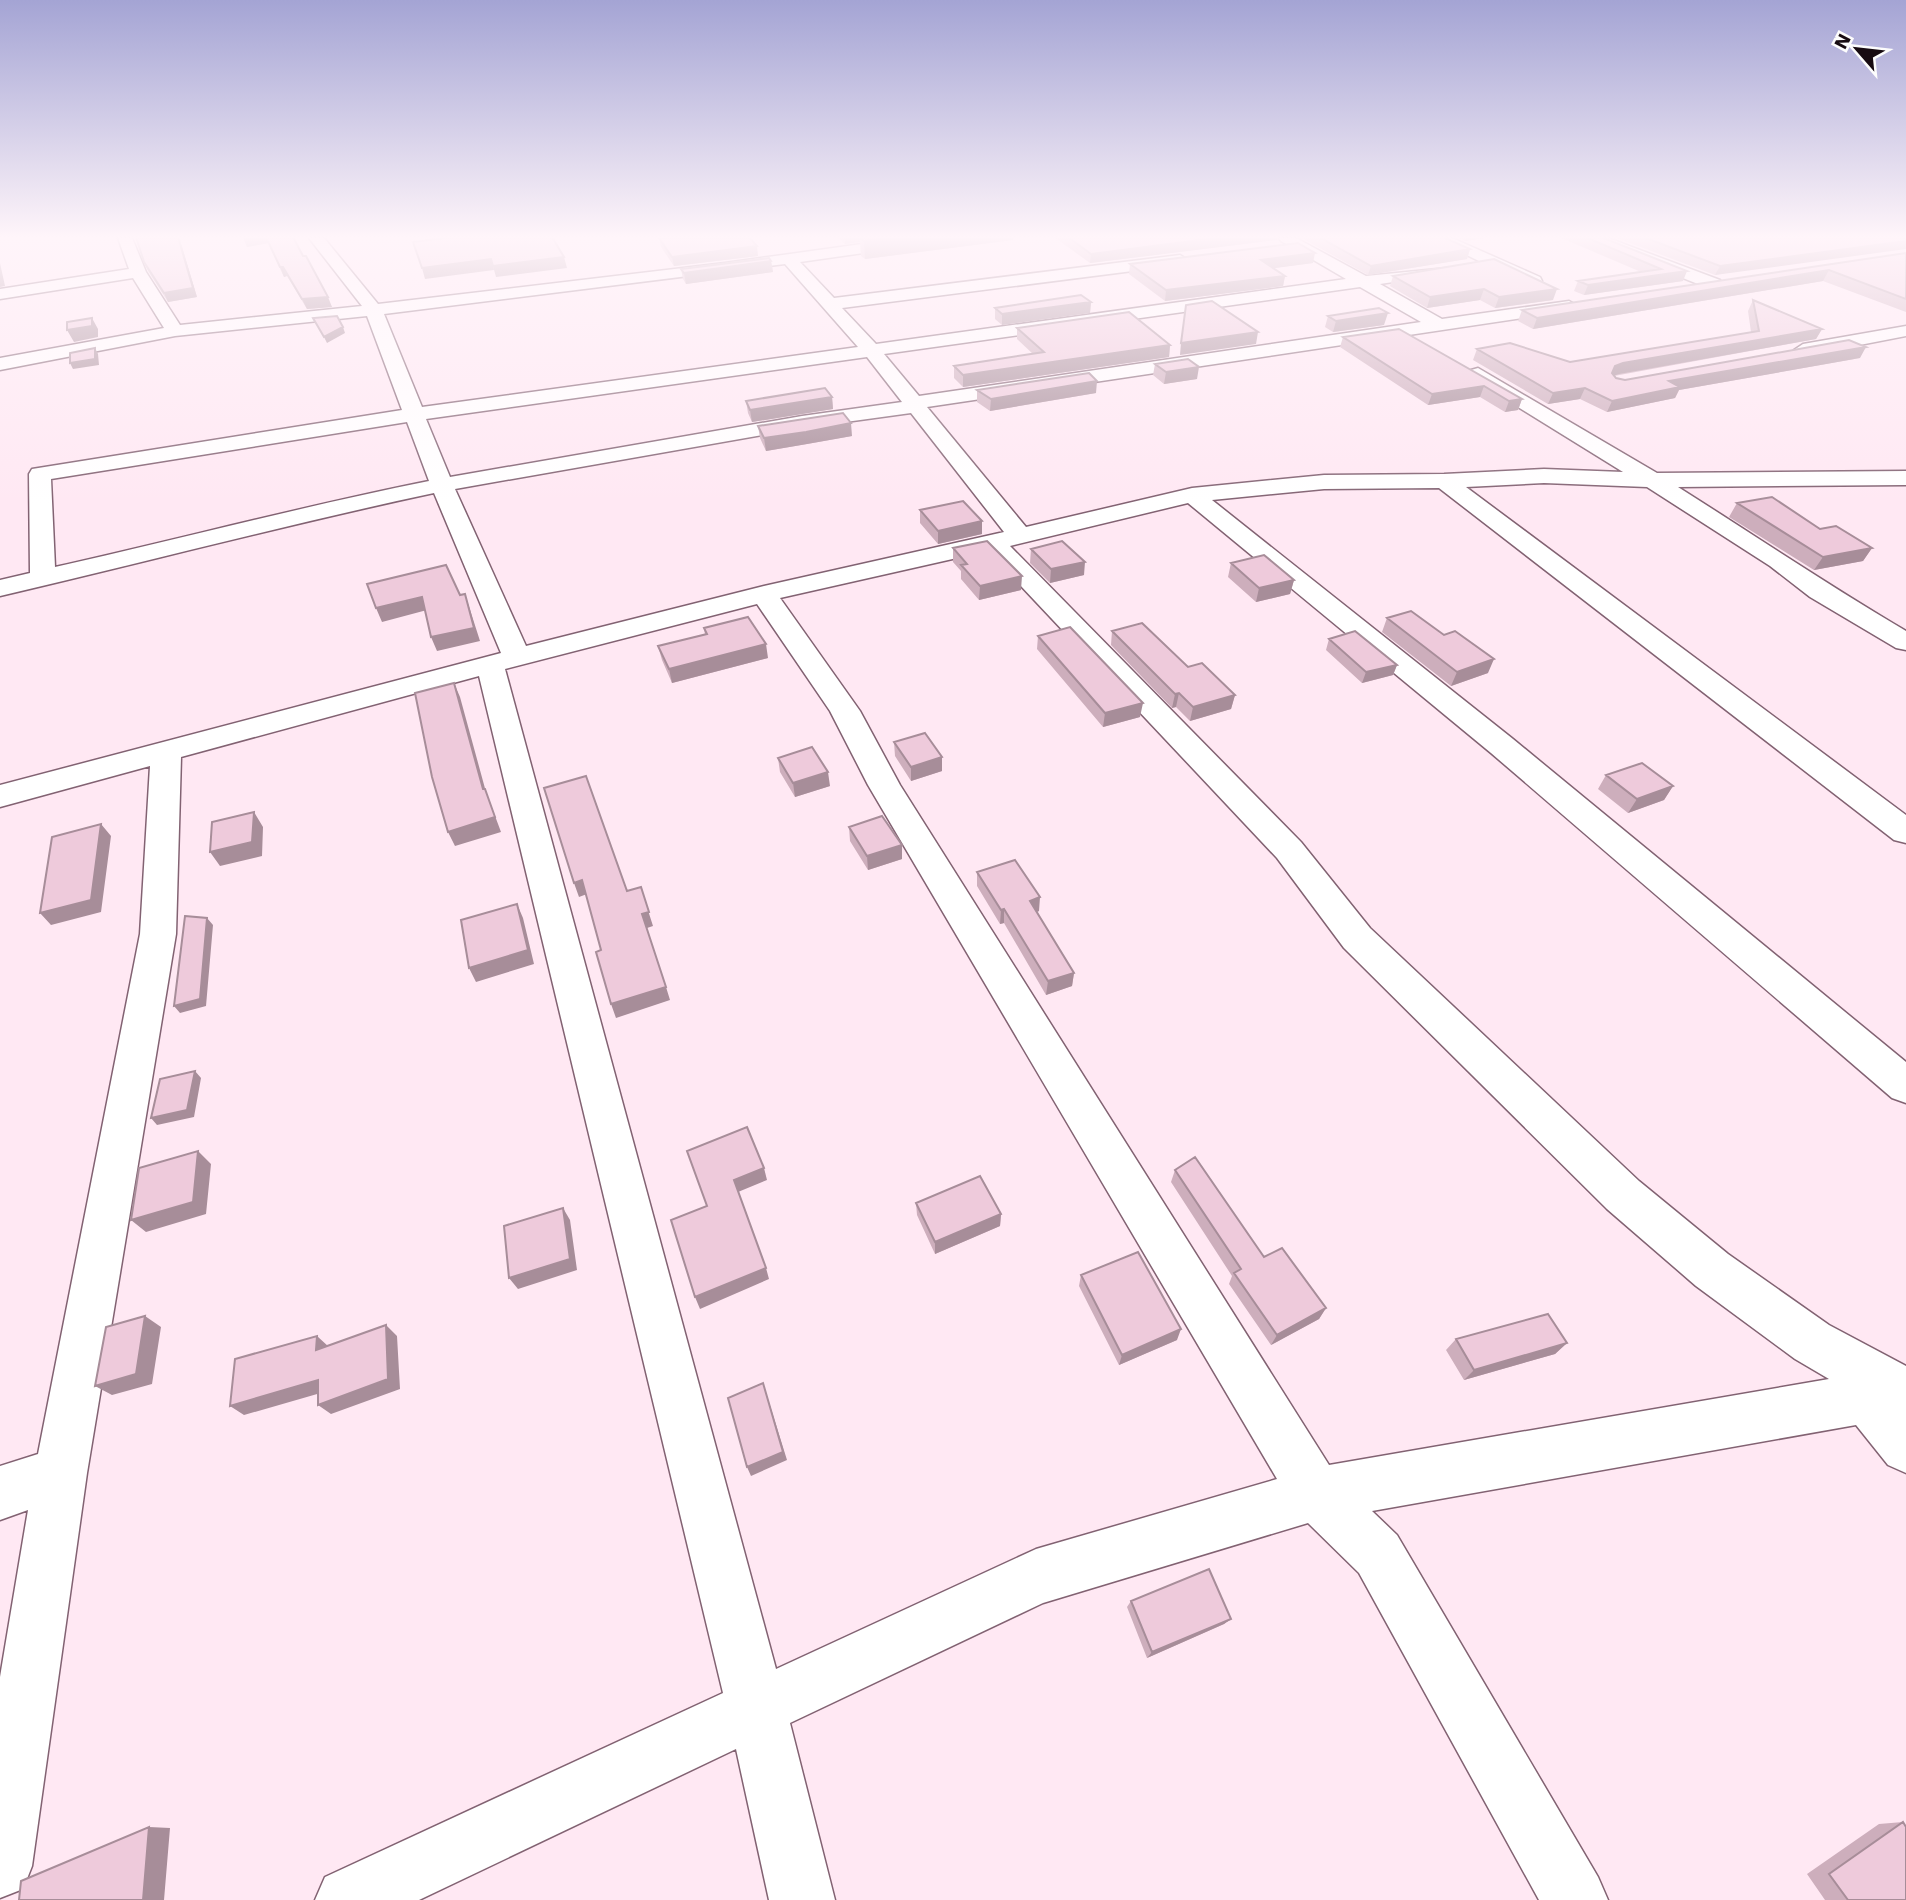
<svg xmlns="http://www.w3.org/2000/svg" width="1906" height="1900" viewBox="0 0 1906 1900" font-family="'Work Sans',sans-serif">
<rect width="100%" height="100%" fill="#ffe8f3"/>
<g fill="none" stroke-linecap="round" stroke-linejoin="round">
<defs>
<path id="minor" d="M118 238H132L146 272 180 325 362 306 309 238H324L378 304 725 263 905 238H942L934 243 800 262 834 298 1180 255 1188 260 1180 265 842 308 876 344 1346 279 1281 241 1279 238H1296L1366 276 1447 268 1449 271 1447 274 1380 284 1442 319 1569 301 1578 306 1569 311 927 407 1026 527 1192 488 1324 475 1444 474 1544 469 1623 472 1471 378 1468 374 1471 370 1478 368 1657 473 1906 471V485L1678 487C1754 535 1828 585 1906 631V650L1896 648 1810 597 1770 566 1647 487 1544 483 1466 487 1906 815V843L1894 840 1439 488 1324 489 1212 500 1513 739 1906 1062V1103L1892 1098 1491 753 1188 503 1010 546 1301 842 1370 928 1639 1181 1728 1254 1829 1325 1906 1366V1473L1888 1465 1856 1425 1372 1511 1397 1535 1598 1877 1608 1900H1539L1359 1573 1308 1523 1043 1603 790 1723 835 1900H769L736 1749 419 1900H315L325 1877 723 1693 479 676 181 757 176 934 87 1473 32 1866 23 1889 0 1898V1677L28 1510 0 1520V1466L38 1454 140 934 150 766 0 807V785L501 653 434 493C289 524 145 562 0 596V580L30 573 29 474 32 469 402 410 367 316 175 336 0 370V358L164 328 133 278 0 299V289L129 269ZM785 264 858 347 422 407 384 314ZM1360 287 1421 322 919 396 884 354ZM867 357 902 402 802 416 450 477 426 419ZM911 413 1004 532 764 586 526 646 455 489 802 428ZM407 422 429 481C304 506 180 539 55 567L51 479ZM988 551 1277 858 1344 948 1607 1209 1696 1286 1795 1359 1829 1379 1329 1465 900 785 860 711 780 598ZM757 604 830 711 868 785 1277 1479 1036 1549 776 1669 505 669Z
M1432 238H1452L1540 277 1542 281 1534 286 1528 285Z
M1587 238H1608L1720 280 1722 284 1714 289 1708 288 1590 241Z
M1906 326V336L1803 356 1794 350 1803 344Z"/>
</defs>
<use href="#minor" stroke="#826272" stroke-width="3"/>
<use href="#minor" fill="#fff" fill-rule="evenodd"/>
</g>
<path fill="#cdaebc" d="M136 237H179L197 297 168 302 148 271 144 262Z
M243 237H293L332 307 307 309 287 276 284 277 268 243 247 247Z
M837 237H1013V240L865 259 861 256 860 242 845 244Z
M1054 237H1278L1277 240 1090 263Z
M1300 237H1443L1470 249 1467 259 1368 275Z
M1457 237H1490L1465 241Z
M1559 237H1601L1683 281 1584 295 1574 291 1578 281 1641 272Z
M1614 237H1906L1715 275Z
M659 238 758 256 674 266 661 247Z
M1906 253V312L1823 281 1533 329 1518 321 1522 310Z
M771 261 773 272 686 284 683 279 681 269Z
M1313 263 1273 268 1285 276 1283 286 1165 301 1129 274 1130 264Z
M1393 276 1553 300 1495 308 1480 300 1427 308 1390 286Z
M1753 300 1822 329 1816 339 1614 376 1616 378 1625 380 1860 358 1679 390 1675 398 1607 412 1580 399 1548 404 1473 360 1477 349 1570 362 1751 332 1748 311Z
M1091 302 1090 313 1002 325 995 319V308Z
M1328 316 1384 325 1333 332 1325 327Z
M1017 328 1170 345 1169 357 963 387 954 378V366L1033 354 1017 339Z
M1343 337 1522 399 1518 410 1505 412 1480 397 1428 405 1340 347Z
M1155 364 1197 379 1164 384 1153 375Z
M977 390 1096 393 990 411 977 402Z
M832 397 833 409 752 422 748 413 746 401Z
M758 426 852 436 807 444 766 451 760 438Z
M1737 503 1820 529 1872 548 1863 561 1814 570 1729 517Z
M920 510 982 534 938 544 920 523Z
M953 548 1021 590 979 600 961 579V571L953 562Z
M1031 549 1084 575 1050 583 1030 563Z
M1231 563 1294 580 1290 594 1256 602 1228 577Z
M1387 618 1488 673 1451 686 1382 632Z
M704 628 768 658 672 683 662 660 658 646 705 635Z
M1112 631 1188 667 1235 695 1231 709 1190 721 1176 707 1172 708 1111 645Z
M1038 636 1140 717 1103 727 1037 649Z
M1329 639 1397 665 1393 675 1362 683 1326 650Z
M894 742 942 771 911 781 895 756Z
M778 758 830 786 795 797 780 772Z
M1606 775 1673 786 1664 800 1628 813 1598 789Z
M849 827 902 845V859L868 870 850 841Z
M977 872 1039 911 1037 912 1074 973 1072 986 1046 995 1004 923 1000 924 977 886Z
M1175 1170 1264 1257 1326 1308 1319 1319 1271 1345 1229 1284 1232 1276 1171 1182Z
M916 1203 1001 1214 1000 1226 935 1254 917 1215Z
M1081 1275 1177 1340 1119 1365 1079 1286Z
M1456 1339 1567 1343 1555 1354 1464 1380 1446 1350Z
M1131 1601 1231 1619 1224 1624 1147 1658 1127 1607Z
M1903 1822 1906 1900H1825L1807 1874 1879 1824Z"/>
<path fill="#a78d99" d="M178 237H179L197 297 168 302 164 293Z
M243 237H266L268 243 247 247Z
M845 237H1013V240L865 259 864 241 860 238V242L845 244Z
M1223 237H1278L1277 240 1090 263 1091 254Z
M1466 237H1490L1465 241Z
M1906 241V249L1715 275 1720 266Z
M757 246 758 256 674 266 672 257Z
M1470 249 1467 259 1368 275 1371 266Z
M1315 253 1313 263 1260 270 1261 260Z
M564 257 567 268 496 277 493 266Z
M491 259 494 270 425 279 422 268Z
M771 261 773 272 686 284 684 273Z
M0 263 5 286 0 287Z
M280 267H283L287 276 284 277Z
M1829 270 1823 281 1533 329 1537 318Z
M1687 271 1683 281 1584 295 1588 285Z
M1285 276 1283 286 1165 301 1166 290Z
M1484 289 1480 300 1427 308 1430 297Z
M1557 289 1553 300 1495 308 1499 297Z
M328 297 332 307 307 309 302 299Z
M1091 302 1090 313 1002 325V314Z
M1388 313 1384 325 1333 332 1336 321Z
M92 318 98 329V337L74 342 67 330Z
M343 327 345 333 327 343 324 337Z
M1822 329 1816 339 1619 374 1610 377 1615 366 1623 363Z
M1258 332 1256 344 1180 355 1181 343Z
M1170 345 1169 357 963 387V375Z
M1866 347 1860 358 1679 390 1675 398 1607 412 1612 401 1669 381Z
M95 348 98 354 99 365 73 369 70 363Z
M1199 367 1197 379 1164 384 1166 372Z
M1097 381 1096 393 990 411 991 399Z
M1484 386 1480 397 1428 405 1432 394Z
M1585 388 1580 399 1548 404 1553 393Z
M832 397 833 409 752 422 750 410Z
M1522 399 1518 410 1505 412 1509 401Z
M851 423 852 436 807 444 766 451 764 438Z
M982 521V534L938 544V531Z
M1872 548 1863 561 1814 570 1823 557Z
M1085 562 1084 575 1050 583 1051 569Z
M1022 576 1021 590 979 600 980 586Z
M1294 580 1290 594 1256 602 1259 588Z
M465 594 480 641 437 651 431 637Z
M422 597 427 610 382 622 376 608Z
M766 644 768 658 672 683 669 669Z
M1494 659 1488 673 1451 686 1457 672Z
M1397 665 1393 675 1362 683 1366 672Z
M454 683 460 697 489 803 483 789Z
M1179 693 1176 707 1172 708 1175 694Z
M1235 695 1231 709 1190 721 1193 707Z
M1143 703 1140 717 1103 727 1105 713Z
M942 757V771L911 781V767Z
M828 772 830 786 795 797 793 783Z
M1673 786 1664 800 1628 813 1637 799Z
M485 789 501 832 455 846 448 832Z
M254 812 263 827 262 856 220 866 210 852Z
M101 824 111 836 101 912 51 925 40 913Z
M902 845V859L868 870 867 856Z
M582 880 587 894 579 897 574 883Z
M1040 897 1039 911 1029 915 1030 901Z
M645 901 653 926 647 928 642 914Z
M517 904 523 918 534 964 476 982 469 968Z
M1004 909V923L1000 924 1001 910Z
M207 918 213 925 206 1006 180 1013 174 1006Z
M1074 973 1072 986 1046 995 1048 981Z
M666 987 670 1000 616 1018 611 1004Z
M195 1071 201 1078 194 1117 157 1125 151 1118Z
M198 1151 211 1164 206 1214 146 1232 131 1220Z
M764 1168 767 1180 738 1192 734 1180Z
M563 1208 570 1220 577 1270 518 1289 509 1278Z
M1001 1214 1000 1226 935 1254V1242Z
M766 1268 769 1279 700 1309 695 1297Z
M1326 1308 1319 1319 1271 1345 1277 1335Z
M145 1316 161 1327 152 1384 112 1395 95 1386Z
M386 1325 397 1336 400 1389 331 1414 318 1405Z
M1181 1329 1177 1340 1119 1365 1122 1355Z
M317 1336 329 1347 316 1350Z
M1567 1343 1555 1354 1464 1380 1474 1370Z
M318 1380 331 1390 244 1415 230 1406Z
M763 1383 787 1460 751 1476 747 1467Z
M1231 1619 1224 1624 1147 1658 1152 1652Z
M149 1827 170 1828 164 1900H143Z"/>
<path fill="#eecadb" stroke="#a78d99" stroke-width="2" d="M136 237H178L193 288 164 293 144 262Z
M266 237H293L303 256H306L328 297 302 299 283 267H280Z
M452 237H552L564 257 493 266 491 259 422 268 413 242Z
M749 237 757 246 672 257 659 238Z
M863 237H890L864 241 860 238Z
M1068 237H1223L1091 254Z
M1319 237H1443L1470 249 1371 266Z
M1585 237H1601L1687 271 1588 285 1578 281 1661 269Z
M1643 237H1906V241L1720 266Z
M1298 243 1315 253 1261 260 1285 276 1166 290 1130 264Z
M1906 253V299L1829 270 1537 318 1522 310Z
M769 258 771 261 684 273 681 269Z
M1494 259 1557 289 1499 297 1484 289 1430 297 1393 276Z
M1081 295 1091 302 1002 314 995 308Z
M1753 300 1822 329 1623 363 1615 366 1612 373 1616 378 1625 380 1849 340 1866 347 1669 381 1680 387 1612 401 1585 388 1553 393 1477 349 1510 343 1570 362 1759 331Z
M1212 301 1258 332 1181 343 1186 305Z
M1379 308 1388 313 1336 321 1328 316Z
M1129 312 1170 345 963 375 954 366 1044 352 1017 328Z
M337 316 343 327 324 337 313 318Z
M92 318V326L67 330V322Z
M1399 329 1522 399 1509 401 1484 386 1432 394 1343 337Z
M95 348V359L70 363V353Z
M1188 359 1199 367 1166 372 1155 364Z
M1089 373 1097 381 991 399 977 390Z
M825 388 832 397 750 410 746 401Z
M843 413 851 423 806 432 764 438 758 426Z
M1772 497 1820 529 1836 526 1872 548 1823 557 1737 503Z
M963 501 982 521 938 531 920 510Z
M987 541 1022 576 980 586 961 565 967 564 953 548Z
M1062 541 1085 562 1051 569 1031 549Z
M1264 555 1294 580 1259 588 1231 563Z
M446 565 460 595 465 594 474 628 431 637 422 597 376 608 367 584Z
M1411 611 1444 635 1455 631 1494 659 1457 672 1387 618Z
M748 617 766 644 669 669 658 646 707 634 704 628Z
M1142 623 1188 667 1202 663 1235 695 1193 707 1179 693 1175 694 1112 631Z
M1070 627 1143 703 1105 713 1038 636Z
M1355 631 1397 665 1366 672 1329 639Z
M454 683 483 789H485L495 817 448 832 432 777 415 693Z
M925 733 942 757 911 767 894 742Z
M812 747 828 772 793 783 778 758Z
M1642 763 1673 786 1637 799 1606 775Z
M586 776 627 891 641 887 649 912 642 914 666 987 611 1004 596 952 601 950 582 880 574 883 544 788Z
M254 812 252 842 210 852 212 822Z
M882 816 902 845 867 856 849 827Z
M101 824 91 900 40 913 52 837Z
M1015 860 1040 897 1030 901 1074 973 1048 981 1004 909 1001 910 977 872Z
M517 904 528 950 469 968 461 920Z
M185 916 207 918 200 999 174 1006Z
M195 1071 187 1110 151 1118 160 1079Z
M747 1127 764 1168 734 1180 766 1268 695 1297 671 1220 707 1206 687 1151Z
M198 1151 193 1202 131 1220 139 1168Z
M1195 1157 1264 1257 1282 1248 1326 1308 1277 1335 1234 1273 1241 1269 1175 1170Z
M980 1176 1001 1214 935 1242 916 1203Z
M563 1208 570 1259 509 1278 504 1226Z
M1138 1252 1181 1329 1122 1355 1081 1275Z
M1548 1314 1567 1343 1474 1370 1456 1339Z
M145 1316 136 1374 95 1386 106 1327Z
M386 1325 388 1379 318 1405V1380L230 1406 235 1359 317 1336 316 1350Z
M763 1383 783 1452 747 1467 728 1398Z
M1209 1569 1231 1619 1152 1652 1131 1601Z
M1903 1822 1906 1827V1900H1848L1829 1874Z
M149 1827 143 1900H19L21 1881Z"/>
<linearGradient id="sky" x2="0" y2="1"><stop stop-color="#a4a4d4"/><stop offset="0.47" stop-color="#fff5fa"/><stop offset="1" stop-color="#fff5fa" stop-opacity="0"/></linearGradient>
<rect width="1906" height="504" fill="url(#sky)"/>
<g transform="translate(1857 49) rotate(298)" stroke="#fdfdfd" stroke-width="5" paint-order="stroke">
<path d="M0-5L12 26L0 18L-12 26Z" fill="#170b11"/>
<text y="-10" font-size="19" font-weight="bold" text-anchor="middle" fill="#170b11">N</text>
</g>
</svg>
